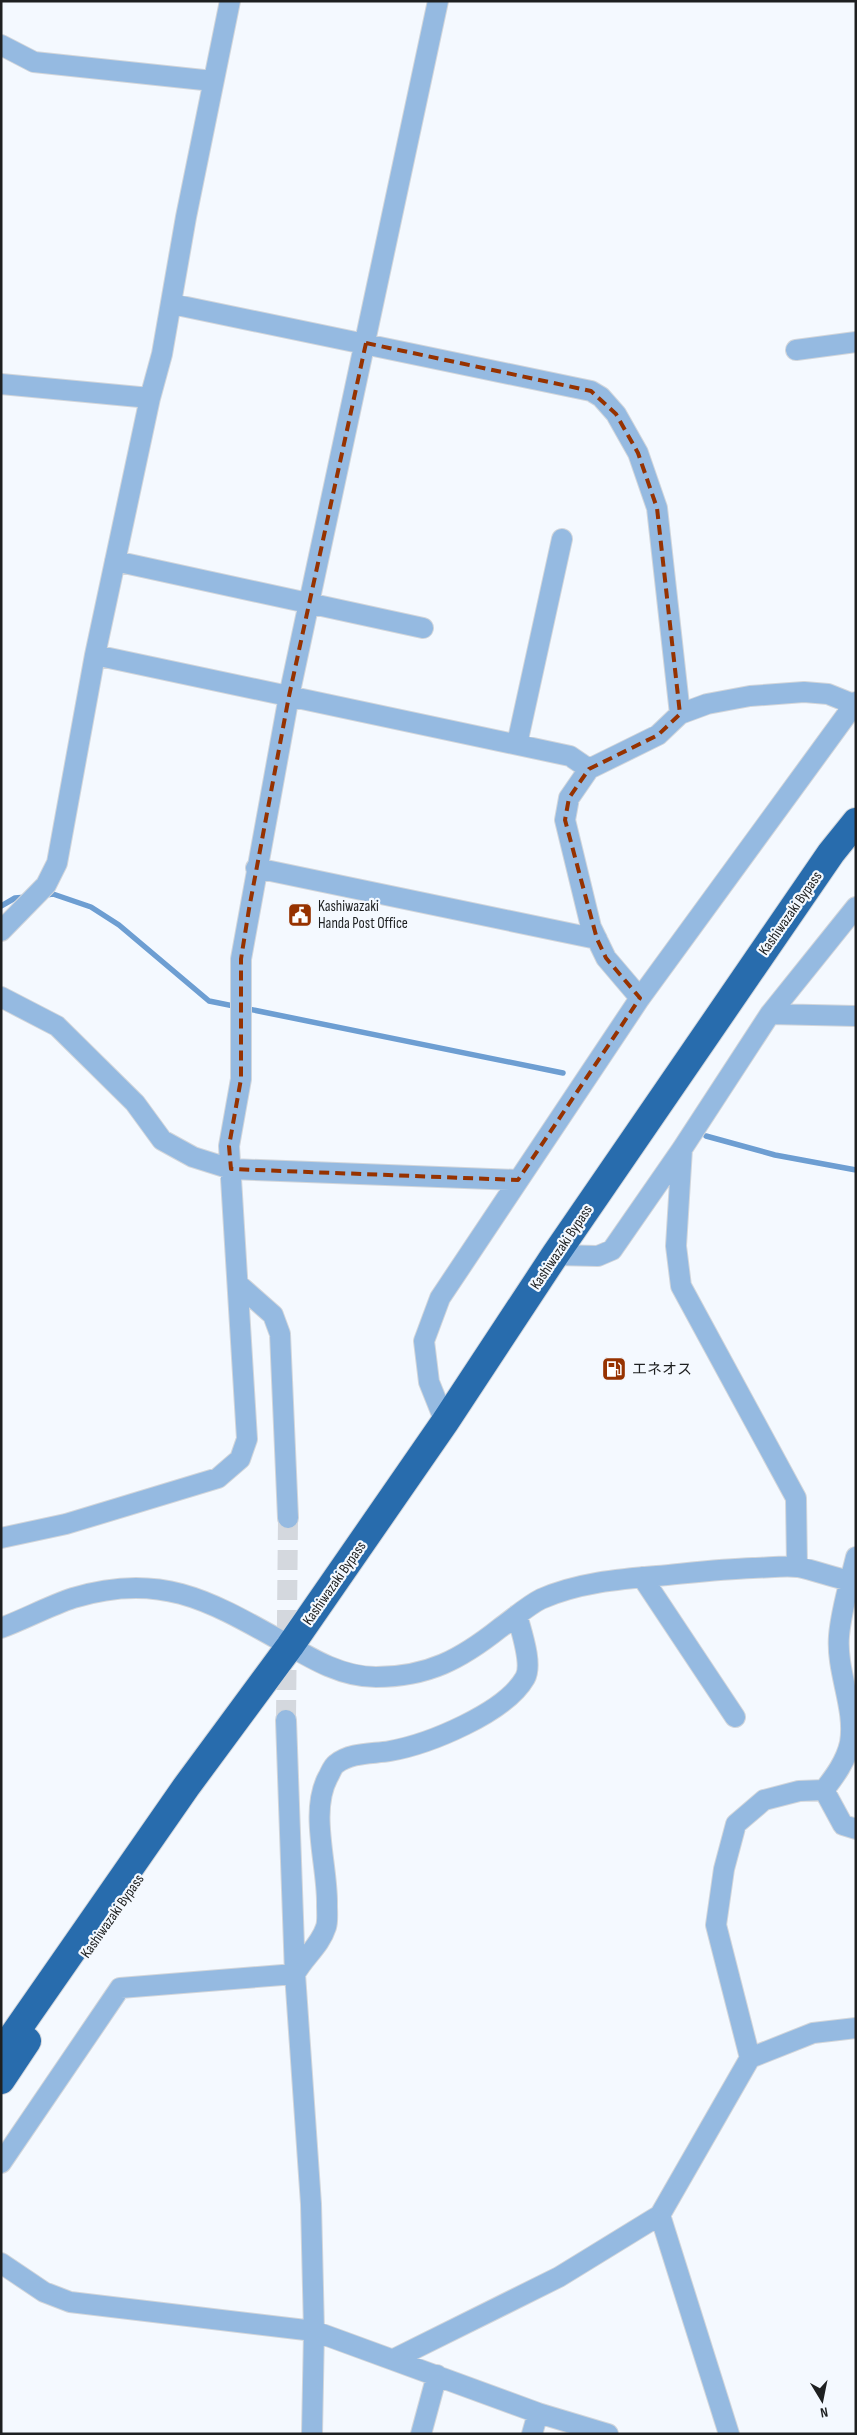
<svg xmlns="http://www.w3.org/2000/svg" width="857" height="2435" viewBox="0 0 857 2435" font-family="'Sofia Sans Condensed','Noto Sans JP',sans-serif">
<rect width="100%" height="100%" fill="#f4f9ff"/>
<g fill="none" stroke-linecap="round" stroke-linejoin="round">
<path stroke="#6d9ed2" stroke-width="5.5" d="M46 895 53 894 91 907 119 925 209 1001 563 1073
M1 906 15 898 27 897
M706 1136 775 1155 856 1170"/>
<path stroke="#d4d8de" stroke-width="20" stroke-dasharray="20 10" stroke-linecap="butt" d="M286 1720 288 1518"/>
<defs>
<path id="minor" d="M1 45 34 62 213 81
M172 304 591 391 601 397 616 414 638 453 657 508 680 714
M796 350 856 342
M1 384 150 398
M115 561 423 628
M95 655 570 756 589 769
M517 744 562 539
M256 868 597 939
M1 931 46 885 57 863 95 655 150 398 162 354 186 217 230 1
M1 997 57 1026 135 1103 162 1140 193 1157 231 1169 518 1180
M640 998 606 958 591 927 565 820 569 798 589 769 658 735 680 714 707 704 750 696 804 692 828 694 853 704
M770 1014 856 1016
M682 1149 676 1246 681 1286 796 1498 797 1567
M555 1255 598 1256 612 1250 682 1149 770 1014 856 907
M239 1285 273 1315 280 1334 288 1518
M445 1422 429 1382 424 1341 440 1298 640 998 856 702
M1 1538 66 1524 218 1478 240 1459 247 1439 229 1146 241 1079V959L289 696 438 1
M642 1577 735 1717
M1 1628C25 1619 49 1606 73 1598 160 1571 210 1601 283 1642 312 1659 342 1677 376 1677 428 1677 461 1659 500 1628 513 1619 527 1606 541 1599 577 1583 619 1579 657 1576 689 1573 721 1569 753 1568 767 1568 784 1565 798 1567 818 1571 836 1579 856 1582
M286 1720 295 1974 311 2204 314 2331 312 2434
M824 1790 843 1825 856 1829
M750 2058 716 1925 724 1869 736 1824 764 1800 799 1791 824 1790C835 1776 846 1761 850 1743 856 1708 836 1672 839 1636 841 1610 850 1582 856 1557
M1 2163 120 1988 295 1974C304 1957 320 1946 326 1927 328 1921 327 1912 327 1905 328 1866 309 1812 328 1777 330 1774 332 1767 336 1764 351 1752 373 1754 390 1751 429 1744 505 1713 525 1678 533 1664 521 1631 517 1615
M1 2263 44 2292 70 2302 314 2331 538 2413 608 2434
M394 2359 559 2277 660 2215
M421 2434 437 2375
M532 2434 538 2413
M729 2434 660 2215 750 2058 813 2033 856 2028"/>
<path id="highway" d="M1 2053 186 1787 290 1646 445 1422 555 1255 831 853 856 822
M1 2080 27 2041"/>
</defs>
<use href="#minor" stroke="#d2d6db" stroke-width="22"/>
<use href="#highway" stroke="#d2d6db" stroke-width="30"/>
<use href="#minor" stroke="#95bae1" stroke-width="20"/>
<use href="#highway" stroke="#286cad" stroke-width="28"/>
</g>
<path fill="none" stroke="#963200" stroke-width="4" stroke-dasharray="10 6" stroke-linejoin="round" d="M366 343 591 391 616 414 638 453 657 508 680 714 658 735 589 769 569 798 565 820 597 939 606 958 640 998 518 1180 231 1169 229 1146 241 1079V959L249 909 289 696Z"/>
<defs>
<symbol id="civic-square" viewBox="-11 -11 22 22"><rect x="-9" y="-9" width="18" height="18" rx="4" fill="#963200" stroke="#f4f9ff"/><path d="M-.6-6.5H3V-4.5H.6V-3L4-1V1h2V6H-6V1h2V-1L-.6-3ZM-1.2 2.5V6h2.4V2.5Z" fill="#fff"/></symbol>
<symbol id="fuel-square" viewBox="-11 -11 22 22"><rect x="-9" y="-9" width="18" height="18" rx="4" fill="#963200" stroke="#f4f9ff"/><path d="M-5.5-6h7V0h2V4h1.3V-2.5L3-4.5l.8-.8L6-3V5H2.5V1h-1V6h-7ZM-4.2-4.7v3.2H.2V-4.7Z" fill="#fff"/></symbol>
</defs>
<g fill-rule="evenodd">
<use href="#civic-square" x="286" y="901" width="28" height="28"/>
<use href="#fuel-square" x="600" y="1355" width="28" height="28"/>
</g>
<g text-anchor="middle" stroke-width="4.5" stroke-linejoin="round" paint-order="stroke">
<g font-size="15" fill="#1e2021" stroke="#f4f9ff" text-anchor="start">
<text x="318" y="911">Kashiwazaki<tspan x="318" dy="17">Handa Post Office</tspan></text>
<text x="632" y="1374">エネオス</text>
</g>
<g font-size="15" fill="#1e2021" stroke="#f4f9ff">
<text transform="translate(790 913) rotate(-55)" y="5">Kashiwazaki Bypass</text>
<text transform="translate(561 1247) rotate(-56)" y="5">Kashiwazaki Bypass</text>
<text transform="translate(334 1583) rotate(-55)" y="5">Kashiwazaki Bypass</text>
<text transform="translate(112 1916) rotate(-55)" y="5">Kashiwazaki Bypass</text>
</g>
</g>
<rect width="857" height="2435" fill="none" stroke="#1e2021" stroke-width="5"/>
<g transform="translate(822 2400) rotate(170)" stroke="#f4f9ff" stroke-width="4" paint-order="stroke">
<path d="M0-4L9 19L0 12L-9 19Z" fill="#1e2021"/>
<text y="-8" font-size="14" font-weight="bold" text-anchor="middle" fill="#1e2021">N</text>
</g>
</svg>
